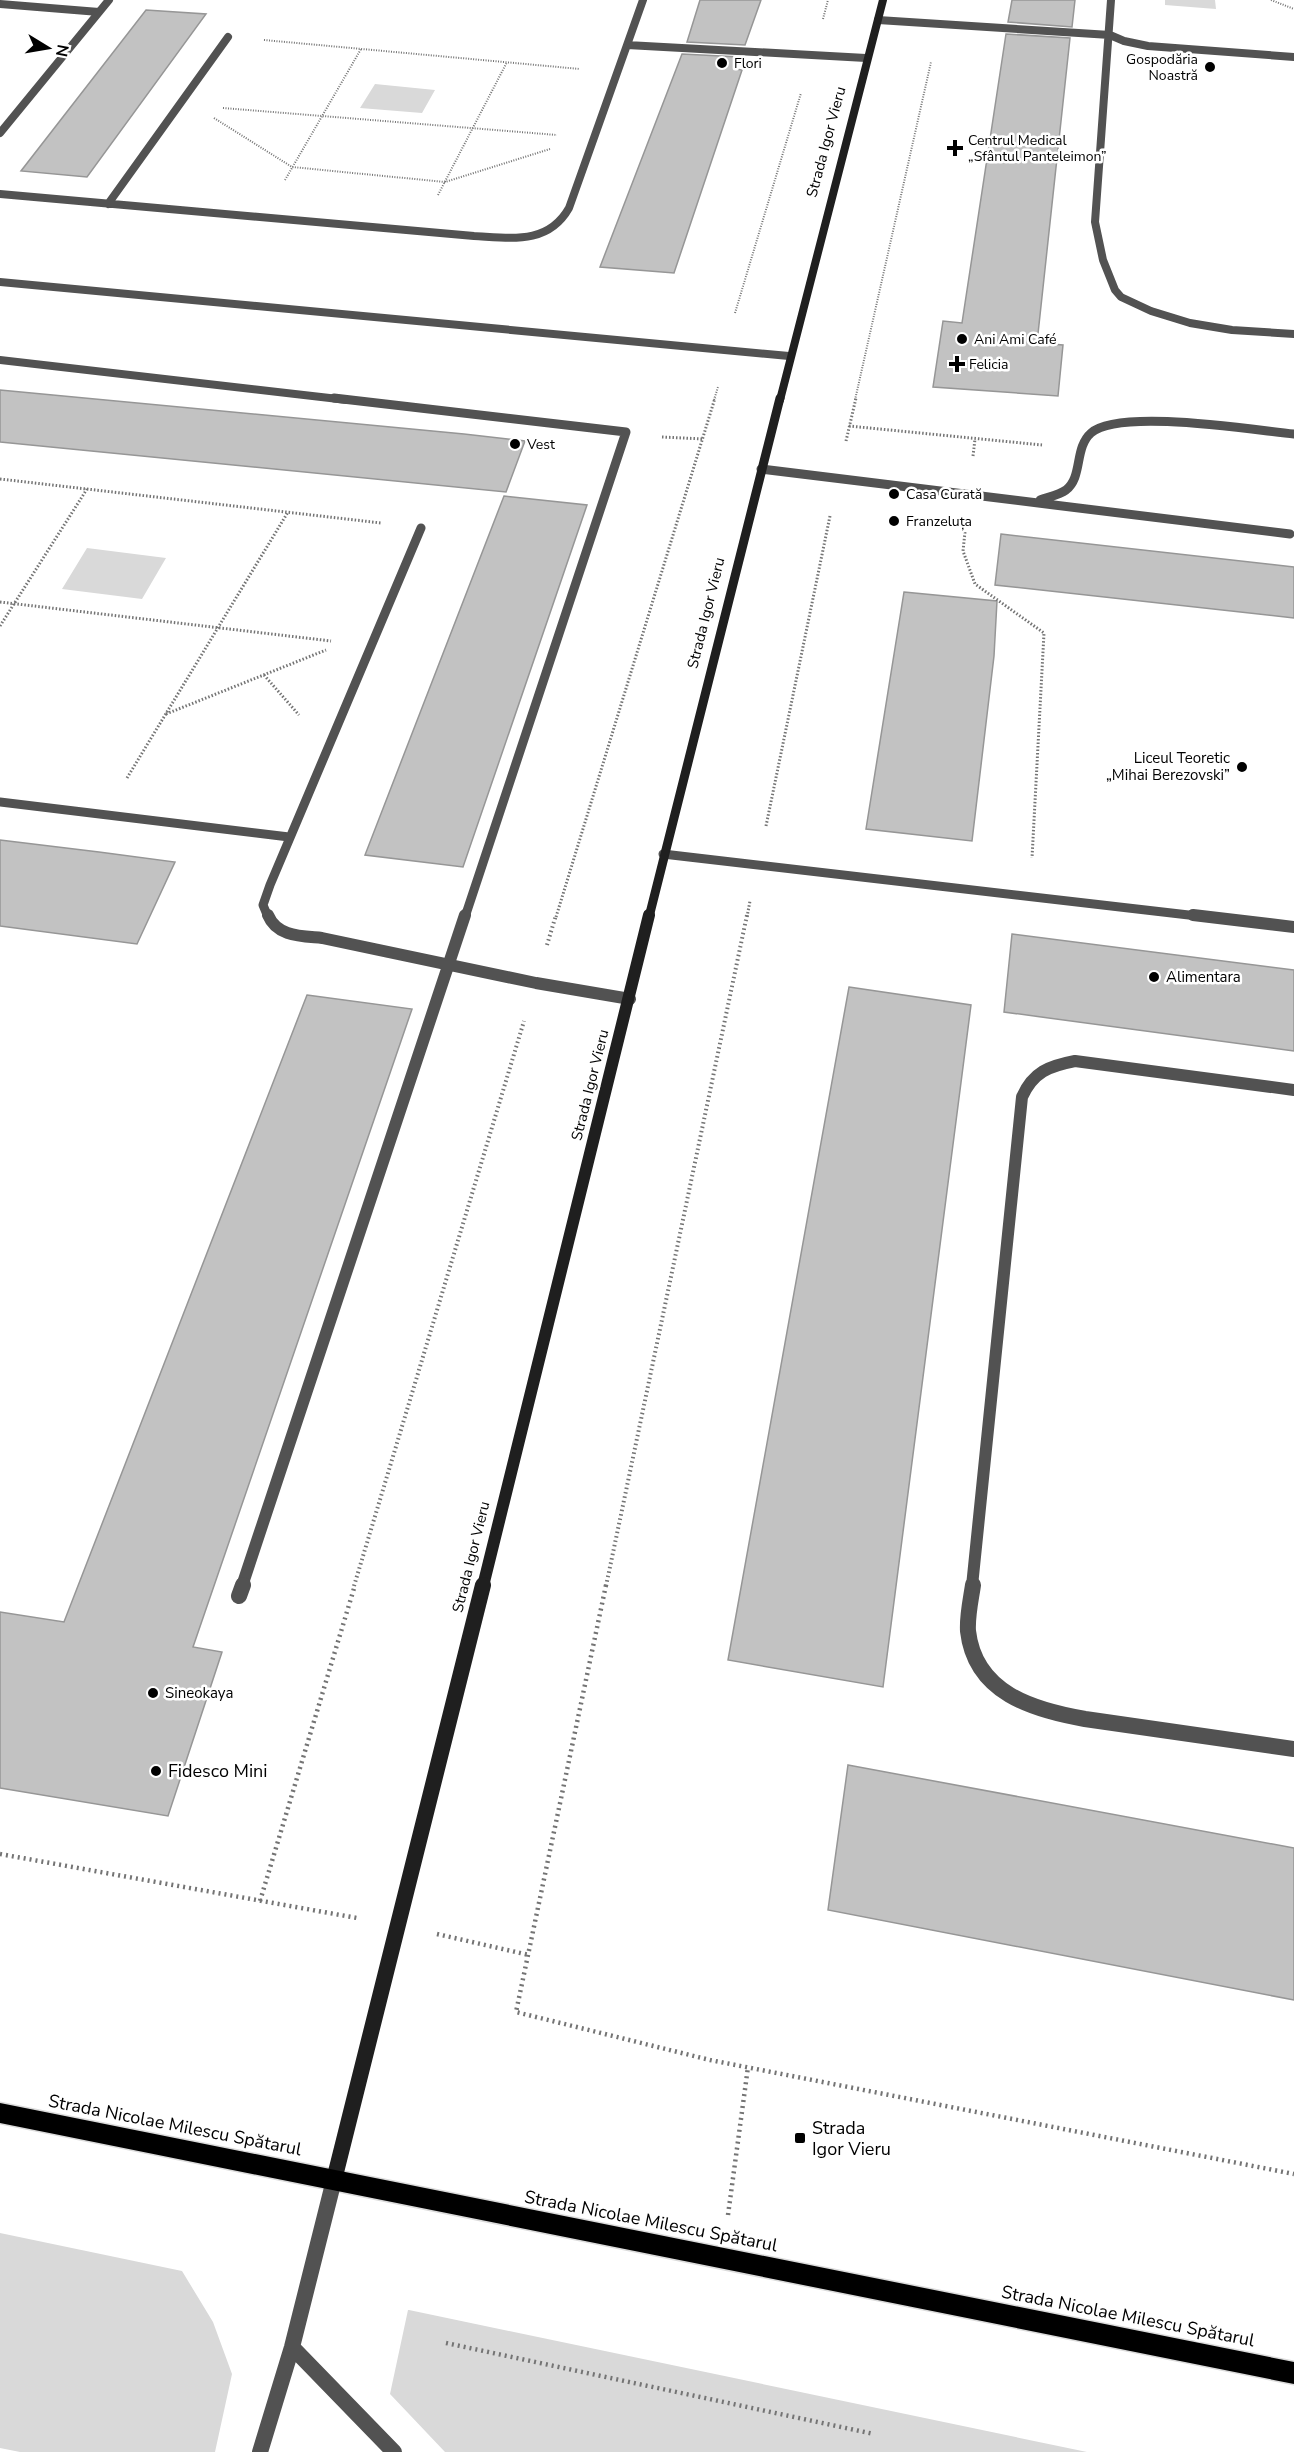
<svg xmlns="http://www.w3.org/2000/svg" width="1294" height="2452" viewBox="0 0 1294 2452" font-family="'Nunito Sans',sans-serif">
<rect width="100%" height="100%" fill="#fff"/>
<path fill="#d9d9d9" d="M1165 0H1215L1216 9 1165 5Z
M375 84 435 90 422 113 360 108Z
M87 548 166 558 142 599 62 589Z
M0 2233 182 2271 213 2322 232 2374 215 2452H20L0 2448Z
M408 2310H409L1087 2452H445L390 2394Z"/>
<path fill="#c2c2c2" stroke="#969696" stroke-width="1.5" d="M700 0H761L745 45 687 42Z
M1012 0H1075L1072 27 1008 22Z
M146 10 206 14 87 177 21 171Z
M1006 34 1070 38 1037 343 1063 345 1058 396 933 387 943 321 962 323Z
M682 54 740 57 736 69 742 70 674 273 600 267Z
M0 390 464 434 525 441 506 492 0 442Z
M504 496 587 505 463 867 365 855Z
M1001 534 1294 567V618L995 585Z
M904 592 997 601 994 656 972 841 866 829Z
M0 840 99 852 175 862 137 944 0 926Z
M1012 934 1294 970V1051L1004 1012Z
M849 987 971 1005 883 1687 728 1660Z
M307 995 412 1009 193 1647 222 1652 168 1816 0 1788V1612L64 1622Z
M848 1765 1294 1848V2000L828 1910Z"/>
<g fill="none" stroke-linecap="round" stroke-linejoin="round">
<defs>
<path id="primary" d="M0 2103 1294 2362V2384L0 2123Z"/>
</defs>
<use href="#primary" stroke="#dbdbdb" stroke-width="3"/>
<path stroke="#747474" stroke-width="2" stroke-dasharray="1 1.5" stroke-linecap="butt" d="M1271 0 1294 9
M823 19 828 0
M264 40 580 69
M223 108 557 135
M214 118 292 167 445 182 550 149
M285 180 361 49
M438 195 507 62
M735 313 801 93
M714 400 718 387
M855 400 931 62"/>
<path stroke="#747474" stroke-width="3" stroke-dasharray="1.5 2" stroke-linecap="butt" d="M849 426 1042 445
M662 437 703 439
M846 441 856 398
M973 456 975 439
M0 479 381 523
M965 532 963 551 975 584 1044 633 1032 858
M0 602 331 641
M0 626 87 489
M264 675 299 715
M166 714 326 650
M127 778 288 512
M766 826 830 516
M556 917 715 398
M747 917 750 901"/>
<path stroke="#747474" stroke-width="4" stroke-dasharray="1.5 3" stroke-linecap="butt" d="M547 945 556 915
M354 1586 524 1021
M606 1586 747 915"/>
<path stroke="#747474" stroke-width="4.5" stroke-dasharray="2 4" stroke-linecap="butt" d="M606 1585 516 2012 710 2060 1294 2174
M0 1854 357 1918
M260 1901 355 1585
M437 1934 529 1955
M728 2215 748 2067
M446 2343 874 2434"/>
<path stroke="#525252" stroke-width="8" d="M1111 0 1095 222 1103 260 1115 290 1121 297 1151 311 1190 323 1232 330 1294 334
M0 4 99 12
M878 20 1110 35 1124 41 1148 46 1294 57
M627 45 643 0
M0 133 109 0
M0 194 474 236C511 238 548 245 569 208L627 45 866 58
M108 204 228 37
M0 282 789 356
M0 360 347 400"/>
<path stroke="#525252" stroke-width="9" d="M334 398 626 432 465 917
M761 469 1290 534
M1040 500C1048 497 1059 495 1066 490 1083 477 1074 448 1091 433 1119 408 1253 430 1294 434
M0 802 289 837
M663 854 1206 917
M268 917 263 905 270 885 421 528"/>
<path stroke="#525252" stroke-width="12" d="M268 915C277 937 302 936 322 938L536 983 630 999
M1193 915 1294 927
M242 1586 465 915
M972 1586 1022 1097C1033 1072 1049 1066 1075 1061L1294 1090"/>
<path stroke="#525252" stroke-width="16" d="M973 1585C971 1599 967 1616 968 1631 975 1693 1033 1710 1085 1719L1294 1749
M239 1596 243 1585
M292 2347 394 2452
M260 2452 292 2347 334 2180"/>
<path stroke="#1f1f1f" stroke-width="8" d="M780 400 883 0"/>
<path stroke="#1f1f1f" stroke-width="9" d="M649 917 780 398"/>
<path stroke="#1f1f1f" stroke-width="12" d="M483 1586 649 915"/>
<path stroke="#1f1f1f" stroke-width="16" d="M334 2180 483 1585"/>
<use href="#primary" fill="#000" fill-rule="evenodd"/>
</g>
<g fill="#000" stroke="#fff" stroke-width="2">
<circle cx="722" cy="63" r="6"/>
<circle cx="1210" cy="67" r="6"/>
<path d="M952 139h6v6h6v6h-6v6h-6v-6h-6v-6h6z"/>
<circle cx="962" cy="339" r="6"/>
<path d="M954 355h6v6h6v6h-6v6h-6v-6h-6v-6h6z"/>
<circle cx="515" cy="444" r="6"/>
<circle cx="894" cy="494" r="6"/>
<circle cx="894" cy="521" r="6"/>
<circle cx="1242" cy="767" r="6"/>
<circle cx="1154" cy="977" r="6"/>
<circle cx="153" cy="1693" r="6"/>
<circle cx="156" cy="1771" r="6"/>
<rect x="794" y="2132" width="12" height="12" rx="3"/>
</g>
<g text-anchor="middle" stroke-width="5" stroke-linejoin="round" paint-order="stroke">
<g font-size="14" fill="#000" stroke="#fff" text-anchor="start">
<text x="1198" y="64" text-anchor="end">Gospodăria<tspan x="1198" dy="16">Noastră</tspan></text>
<text x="734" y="68">Flori</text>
<text x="968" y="145">Centrul Medical<tspan x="968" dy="16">„Sfântul Panteleimon”</tspan></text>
<text x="974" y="344">Ani Ami Café</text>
<text x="969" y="369">Felicia</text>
<text x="527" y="449">Vest</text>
<text x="906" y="499">Casa Curată</text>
<text x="906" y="526">Franzeluța</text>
</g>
<g font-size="15" fill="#000" stroke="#fff">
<text transform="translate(826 142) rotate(-75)" y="5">Strada Igor Vieru</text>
<text transform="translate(706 613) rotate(-76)" y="5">Strada Igor Vieru</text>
<text transform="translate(590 1085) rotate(-76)" y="5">Strada Igor Vieru</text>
<text transform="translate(471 1557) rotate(-76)" y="5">Strada Igor Vieru</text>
</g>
<g font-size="15" fill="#000" stroke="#fff" text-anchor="start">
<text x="1230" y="763" text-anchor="end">Liceul Teoretic<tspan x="1230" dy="17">„Mihai Berezovski”</tspan></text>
<text x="1166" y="982">Alimentara</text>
<text x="165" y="1698">Sineokaya</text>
</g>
<g font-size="18" fill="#000" stroke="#fff" text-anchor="start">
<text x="168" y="1777">Fidesco Mini</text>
<text x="812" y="2134">Strada<tspan x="812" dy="21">Igor Vieru</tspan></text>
</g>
<g font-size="18" fill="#000" stroke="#fff">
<text transform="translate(175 2125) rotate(11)" y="6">Strada Nicolae Milescu Spătarul</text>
<text transform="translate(651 2221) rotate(11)" y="6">Strada Nicolae Milescu Spătarul</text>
<text transform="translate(1128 2316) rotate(11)" y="6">Strada Nicolae Milescu Spătarul</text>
</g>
</g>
<g transform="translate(48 48) rotate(101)" stroke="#ffffff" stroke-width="4.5" paint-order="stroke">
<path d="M0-4.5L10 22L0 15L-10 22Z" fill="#000000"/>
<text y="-9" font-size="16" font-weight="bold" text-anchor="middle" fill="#000000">N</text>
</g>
</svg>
